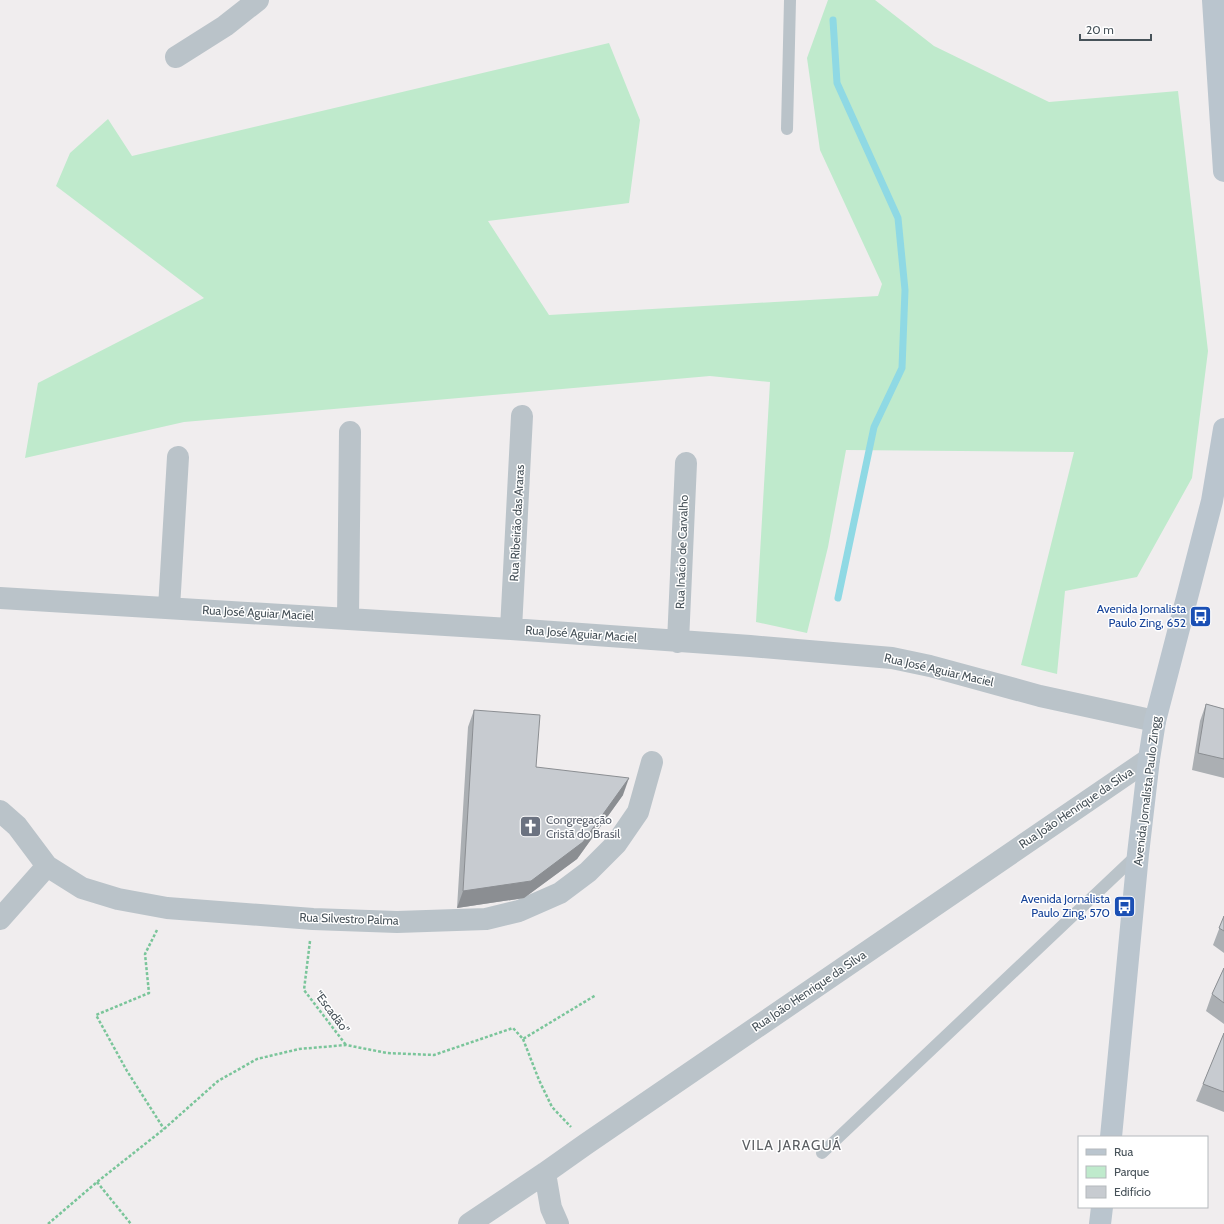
<svg xmlns="http://www.w3.org/2000/svg" width="1224" height="1224" viewBox="0 0 1224 1224" font-family="Cabin,sans-serif">
<rect width="100%" height="100%" fill="#f0edee"/>
<path fill="#bfeacc" d="M828 0H875L934 46 1049 102 1178 91 1208 351 1192 478 1137 577 1065 591 1057 674 1021 665 1074 452 846 450 828 547 807 633 756 622 770 382 710 376 184 422 25 458 38 383 204 298 56 186 70 153 108 119 132 156 609 43 640 120 629 203 488 221 549 315 878 296 882 284 820 150 807 58Z"/>
<g fill="none" stroke-linecap="round" stroke-linejoin="round">
<path stroke="#8fd9e4" stroke-width="7" d="M833 20 837 83 898 218 905 290 902 368 874 427 838 598"/>
<path stroke="#7ac59a" stroke-width="2.5" stroke-dasharray="3 2" stroke-linecap="butt" d="M157 930 145 954 149 993 96 1015 127 1071 164 1129
M310 941 304 990 346 1045
M523 1039 539 1080 552 1107 571 1127
M97 1182 131 1224
M48 1224 97 1182 164 1129 218 1081 257 1059 299 1049 346 1045 387 1053 434 1055 513 1028 523 1039 596 995"/>
<path stroke="#bac3c9" stroke-width="12" d="M787 129 790 0
M822 1153 1137 855"/>
<path stroke="#bac3c9" stroke-width="22" d="M176 57 225 26 258 0
M0 598 348 619 511 629 750 646 892 658 930 666 1040 696 1155 721
M169 608 178 457
M348 619 350 432
M511 629 522 416
M678 642 686 463
M0 811 17 826 47 866 82 888 118 899 167 908 313 919 397 922 486 919 519 911 560 893 588 872 616 844 638 812 652 762
M0 919 47 866
M545 1173 551 1208 558 1224
M469 1224 545 1173 586 1144 1149 759"/>
<path stroke="#bac5ce" stroke-width="22" d="M1213 0 1224 171
M1111 1137 1138 854 1149 759 1155 721 1212 501 1224 429
M1100 1224 1102 1207"/>
</g>
<path fill="#abafb3" d="M1206 704 1224 709V778L1192 770 1200 721Z
M474 710 536 767 623 795 577 859 524 898 457 908 468 727Z
M1224 916V953L1213 945Z
M1224 968V1024L1206 1011 1212 994Z
M1224 1033V1112L1196 1101Z"/>
<path fill="#8b8e92" d="M629 778 623 795 577 859 524 898 457 908 463 891Z"/>
<path fill="#c7cbd0" stroke="#8b8e92" d="M1206 704 1224 709V759L1198 753Z
M474 710 540 715 536 767 629 778 583 842 531 881 463 891Z
M1224 916V931L1219 928Z
M1224 968V1003L1212 994Z
M1224 1033V1092L1203 1084Z"/>
<defs>
<symbol id="bus-square" viewBox="-11 -11 22 22"><rect x="-9" y="-9" width="18" height="18" rx="4" fill="#1a4fb4" stroke="#fff"/><path d="M-5-6H5V4H4V6H2V4H-2V6H-4V4H-5ZM-3.5-4V0h7V-4ZM-3.5 1.2v1.5H-2V1.2ZM2 1.2v1.5H3.5V1.2Z" fill="#fff"/></symbol>
<symbol id="church-square" viewBox="-11 -11 22 22"><rect x="-9" y="-9" width="18" height="18" rx="4" fill="#6b7280" stroke="#fff"/><path d="M-1.2-6h2.4v3.5h3.3v2.4h-3.3V6h-2.4V-.1h-3.3v-2.4h3.3Z" fill="#fff"/></symbol>
</defs>
<g fill-rule="evenodd">
<use href="#bus-square" x="1188" y="604" width="25" height="25"/>
<use href="#church-square" x="518" y="814" width="25" height="25"/>
<use href="#bus-square" x="1112" y="894" width="25" height="25"/>
</g>
<g text-anchor="middle" stroke-width="3" stroke-linejoin="round" paint-order="stroke">
<g font-size="12" fill="#475259" stroke="#fff">
<text transform="translate(517 523) rotate(-87)" y="4">Rua Ribeirão das Araras</text>
<text transform="translate(682 552) rotate(-88)" y="4">Rua Inácio de Carvalho</text>
<text transform="translate(258 613) rotate(3)" y="4">Rua José Aguiar Maciel</text>
<text transform="translate(581 634) rotate(4)" y="4">Rua José Aguiar Maciel</text>
<text transform="translate(939 670) rotate(13)" y="4">Rua José Aguiar Maciel</text>
<text transform="translate(1147 791) rotate(-83)" y="4">Avenida Jornalista Paulo Zingg</text>
<text transform="translate(1076 808) rotate(-34)" y="4">Rua João Henrique da Silva</text>
<text transform="translate(349 919) rotate(2)" y="4">Rua Silvestro Palma</text>
<text transform="translate(809 991) rotate(-34)" y="4">Rua João Henrique da Silva</text>
<text transform="translate(332 1012) rotate(53)" y="4">"Escadão"</text>
</g>
<g font-size="12" fill="#164399" stroke="#fff" text-anchor="end">
<text x="1186" y="613">Avenida Jornalista<tspan x="1186" dy="14">Paulo Zing, 652</tspan></text>
<text x="1110" y="903">Avenida Jornalista<tspan x="1110" dy="14">Paulo Zing, 570</tspan></text>
</g>
<g font-size="12" fill="#5b616d" stroke="#fff" text-anchor="start">
<text x="546" y="824">Congregação<tspan x="546" dy="14">Cristã do Brasil</tspan></text>
</g>
<g font-size="14" letter-spacing="1" fill="#5b5e62" stroke="#fff">
<text x="792" y="1150">VILA JARAGUÁ</text>
</g>
</g>
<rect x="1078" y="1136" width="130" height="72" fill="#ffffff" stroke="#b5babd"/>
<rect x="1086" y="1149" width="20" height="6" fill="#bac5ce" stroke="#b5babd"/>
<text x="1114" y="1156" font-size="12" fill="#475259">Rua</text>
<rect x="1086" y="1166" width="20" height="12" fill="#bfeacc" stroke="#b5babd"/>
<text x="1114" y="1176" font-size="12" fill="#475259">Parque</text>
<rect x="1086" y="1186" width="20" height="12" fill="#c7cbd0" stroke="#b5babd"/>
<text x="1114" y="1196" font-size="12" fill="#475259">Edifício</text>
<path d="M1080 34v6h71v-6" fill="none" stroke="#475259" stroke-width="2"/>
<text x="1086" y="34" font-size="12" fill="#475259" stroke="#ffffff" stroke-width="3" paint-order="stroke">20 m</text>
</svg>
